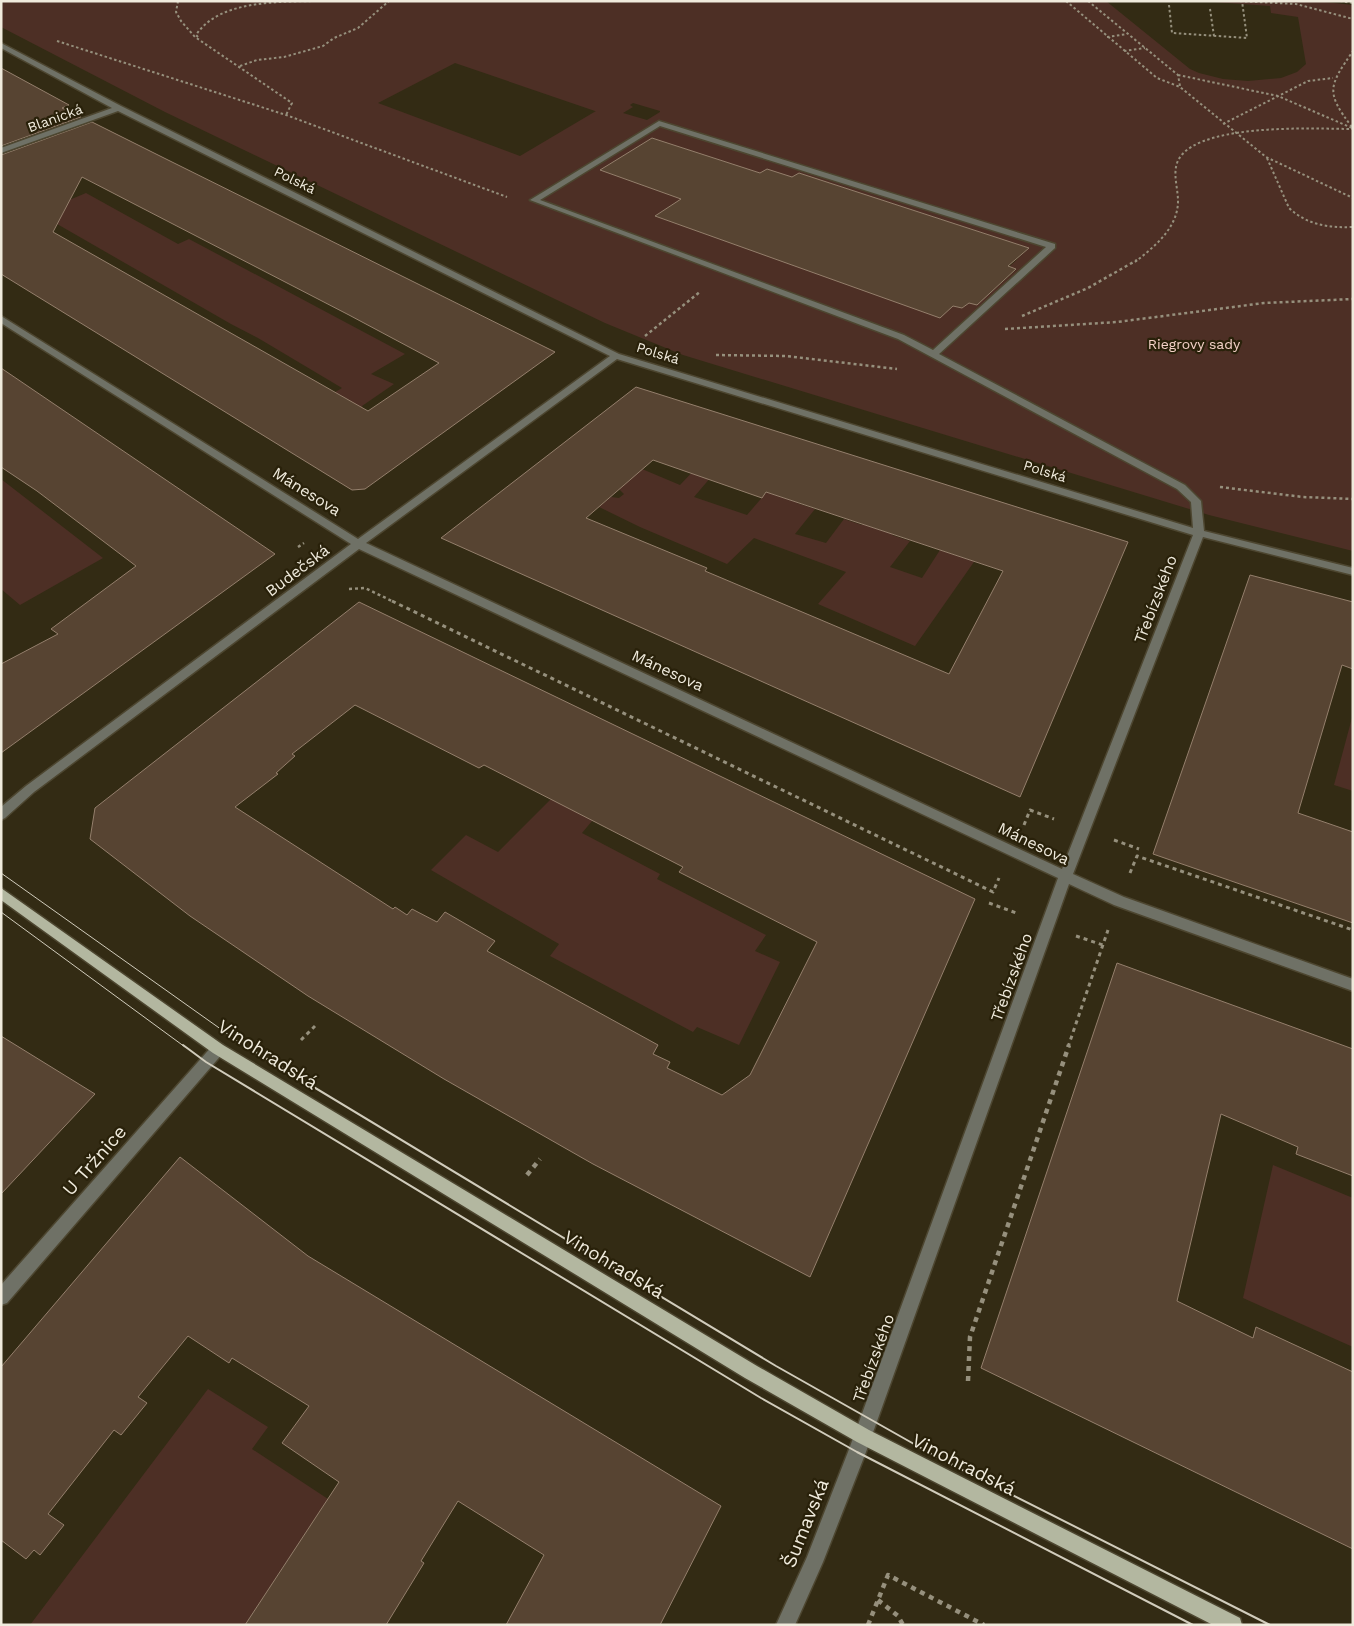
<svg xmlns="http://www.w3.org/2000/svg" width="1354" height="1626" viewBox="0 0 1354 1626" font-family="'Work Sans',sans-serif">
<rect width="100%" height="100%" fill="#332b14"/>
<path fill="#4d2f25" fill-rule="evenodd" d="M1 1H1106L1190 69 1199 73 1223 79 1248 81 1281 78 1297 72 1306 64 1298 17 1271 13 1270 6 1200 1H1316L1353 5V551L1209 515 683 355 605 323 165 112 1 27ZM455 63 595 111H596L520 156 378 103ZM633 103 660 111V112L647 120 623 113 633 107 630 105ZM652 138 760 173 792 177 799 173 1029 248 1009 267 1016 270 977 305 969 302 962 308 953 306 940 317 655 216 681 199 611 174 602 169Z
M86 193 178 244 189 239 405 354 371 374 394 384 362 406 367 422 327 397 342 388 258 338 231 324 38 213Z
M700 464 717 470 694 497 747 515 771 487 800 499 797 503 815 509 795 534 826 543 844 519 862 525 864 521 893 530 892 535 910 541 890 567 922 578 940 550 958 556 961 554 976 559 915 646 818 604 846 572 754 538 727 564 640 527 599 507 611 497 619 498 624 494 619 489 642 469 680 485Z
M1 479 103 558 20 605 1 589Z
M1353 714V791L1334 785Z
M551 799 597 815 582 833 660 874 657 879 766 935 755 951 780 962 739 1045 697 1027 693 1032 550 956 559 944 431 870 466 835 498 852Z
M1273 1165 1353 1198V1347L1243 1298Z
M208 1389 268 1427 252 1449 328 1499 245 1625H30Z"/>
<path fill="#574432" stroke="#947f6c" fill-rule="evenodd" d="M1 68 69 105 62 108 81 117 1 146Z
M92 122 166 159 555 352 365 489 352 490 1 274V155ZM82 177 349 315 439 363 368 411 53 232Z
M652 138 760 173 767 169 792 177 799 173 1029 248 1008 266 1016 269 977 305 969 303 962 308 953 306 940 318 655 216 681 199 600 170Z
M1 368 275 554 1 753V664L58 634 51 629 136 566 37 491 1 467Z
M636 387 1128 542 1020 797 441 538ZM653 460 762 498 766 492 1003 571 949 674 705 571 707 568 586 518Z
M1250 575 1353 602V669L1342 665 1298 813 1353 832V923L1153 854Z
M359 602 975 899 810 1277 593 1164 444 1079 308 996 190 916 90 839 95 808ZM355 705 479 768 484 765 603 826 683 867 679 872 817 942 750 1075 722 1095 667 1068 670 1062 653 1054 658 1045 487 951 495 941 445 912 437 922 412 909 407 915 395 907 393 909 235 807 278 774 276 773 295 756 292 754Z
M1117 963 1353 1049V1176L1296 1154 1298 1147 1221 1114 1177 1301 1253 1338 1256 1327 1353 1372V1549L981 1368Z
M1 1036 95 1094 1 1194Z
M180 1157 308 1256 721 1506 660 1625H506L544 1555 458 1501 421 1561 424 1563 386 1625H245L339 1482 282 1443 309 1406 232 1358 229 1363 188 1336 138 1397 147 1403 121 1435 114 1430 48 1514 64 1525 40 1555 34 1550 26 1559 1 1540V1367Z"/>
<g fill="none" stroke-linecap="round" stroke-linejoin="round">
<defs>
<path id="minor" d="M1 43 121 106 619 354 1193 528 1191 502 1177 489 898 339 530 200 659 121 1055 244V248L939 354 1185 485 1201 501 1204 531 1353 568V575L1203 537 1073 874 1124 897 1353 979V991L1114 905 1069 884 866 1452 823 1562 795 1625H776L807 1557 848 1452 1058 878 359 549 34 792 5 818 1 820V807L26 786 351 544 1 323V316L358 539 610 356 118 111 1 153V148L112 108 1 48ZM660 126 1046 247 933 350 904 335 540 200ZM617 359 1193 535 1062 869 366 543Z
M218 1043 223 1045 225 1049 223 1053 7 1303 1 1305V1285L213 1045Z"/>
<path id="major" d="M1 888 223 1045 757 1366 869 1430 1240 1618 1242 1625H1213L857 1442 745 1378 213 1053 1 900Z"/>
</defs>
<use href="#minor" stroke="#4d4630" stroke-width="3"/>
<use href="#major" stroke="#4d4630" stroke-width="3"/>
<path stroke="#96907d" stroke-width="2" stroke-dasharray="2.5 2.5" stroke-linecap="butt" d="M178 1 176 12 181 21 195 37 292 103 286 115
M1066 1 1157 78 1180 87 1266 157 1353 198
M1088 1 1178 75 1180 86
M1235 1 1296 4 1353 19
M1340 1 1353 3
M1169 5 1172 33 1247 38 1242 1
M1210 9 1214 36
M198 37 196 35C219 0 278 2 316 1
M1107 37 1127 34
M57 41 286 115 507 197
M1124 51 1145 48
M240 66 257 60 284 57 323 46 334 38 358 28 389 1
M1178 75 1278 96 1352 128
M1223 124 1308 81 1333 78
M1352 127C1325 92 1329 86 1353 51
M1267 158 1289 208C1307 225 1329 228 1353 227
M1135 262C1154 247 1178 228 1178 201 1178 190 1174 178 1176 167 1184 121 1317 129 1353 129"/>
<path stroke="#96907d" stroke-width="2.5" stroke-dasharray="3 3" stroke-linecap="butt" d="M1022 316 1088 288 1137 260
M1005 329 1117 322 1264 303 1353 299
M645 336 701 291
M716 355 786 356 897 369
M1220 487 1303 497 1353 499
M298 547 304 543
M349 589 365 588 394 602"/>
<path stroke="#96907d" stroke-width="3" stroke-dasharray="4 4" stroke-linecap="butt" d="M392 601 993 892 999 878
M1024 825 1030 810 1054 819
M1114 840 1139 849
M1130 873 1137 856 1353 930
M989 903 1019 914
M1076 936 1103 945
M301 1040 315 1026
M1068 1047 1108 930"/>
<path stroke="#96907d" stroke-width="4.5" stroke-dasharray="5 5" stroke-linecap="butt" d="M527 1175 540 1159
M968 1381 970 1337 1069 1045
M878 1600 898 1616 903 1625
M868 1625 888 1575 984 1625"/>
<use href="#minor" fill="#6f7166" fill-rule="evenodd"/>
<use href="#major" fill="#b3b7a0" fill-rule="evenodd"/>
<path stroke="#d1ccbc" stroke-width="1" d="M1 873 246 1047
M1 912 185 1047"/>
<path stroke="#d1ccbc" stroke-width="2" d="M183 1045 206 1062 761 1398 857 1452 1193 1625
M244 1045 776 1366 937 1457 1270 1625"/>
</g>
<g text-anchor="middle" stroke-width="4.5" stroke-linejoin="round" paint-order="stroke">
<g font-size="14" fill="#f0ebdd" stroke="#29210a">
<text transform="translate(55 118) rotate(-20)" y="5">Blanická</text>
<text transform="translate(295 180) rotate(26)" y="5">Polská</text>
<text transform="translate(658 353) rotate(17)" y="5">Polská</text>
<text transform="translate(1045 471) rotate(17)" y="5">Polská</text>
</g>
<g font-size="14" fill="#f4d2c8" stroke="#29210a">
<text x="1194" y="349">Riegrovy sady</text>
</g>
<g font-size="16" fill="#f0ebdd" stroke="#29210a">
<text transform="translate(307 491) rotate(32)" y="6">Mánesova</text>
<text transform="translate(297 570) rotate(-37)" y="6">Budečská</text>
<text transform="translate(1155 599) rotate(-69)" y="6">Třebízského</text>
<text transform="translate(668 670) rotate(25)" y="6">Mánesova</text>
<text transform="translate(1034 843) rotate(26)" y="6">Mánesova</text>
<text transform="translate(1011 977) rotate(-70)" y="6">Třebízského</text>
<text transform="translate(873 1358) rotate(-70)" y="6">Třebízského</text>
</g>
<g font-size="19" fill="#f0ebdd" stroke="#29210a">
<text transform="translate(268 1054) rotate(32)" y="7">Vinohradská</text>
<text transform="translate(94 1160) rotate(-49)" y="7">U Tržnice</text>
<text transform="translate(614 1264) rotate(31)" y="7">Vinohradská</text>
<text transform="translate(964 1464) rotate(27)" y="7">Vinohradská</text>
<text transform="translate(805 1523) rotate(-68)" y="7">Šumavská</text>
</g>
</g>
<rect width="1354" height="1626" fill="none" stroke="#f0ebdd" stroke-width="5"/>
</svg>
